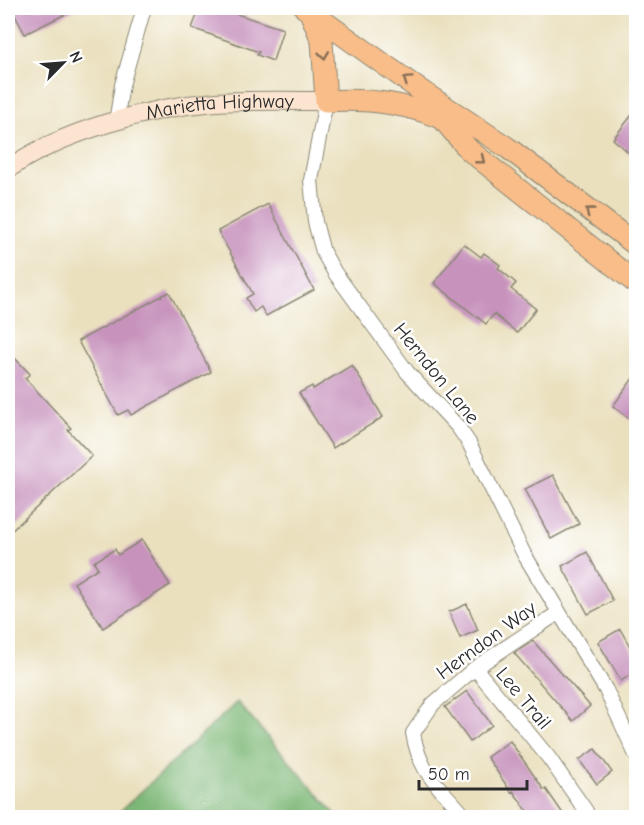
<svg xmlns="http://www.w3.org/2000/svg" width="644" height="825" viewBox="0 0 644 825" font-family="'Comic Neue',sans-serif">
<rect width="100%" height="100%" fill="#fff"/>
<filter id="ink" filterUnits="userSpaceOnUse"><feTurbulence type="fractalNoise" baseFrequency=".0167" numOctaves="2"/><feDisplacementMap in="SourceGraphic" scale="12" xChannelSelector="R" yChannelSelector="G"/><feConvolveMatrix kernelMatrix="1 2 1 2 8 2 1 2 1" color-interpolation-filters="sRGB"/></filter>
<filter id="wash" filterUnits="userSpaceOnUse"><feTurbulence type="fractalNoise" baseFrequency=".008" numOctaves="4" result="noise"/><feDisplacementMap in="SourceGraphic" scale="24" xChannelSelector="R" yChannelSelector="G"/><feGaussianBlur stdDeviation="1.35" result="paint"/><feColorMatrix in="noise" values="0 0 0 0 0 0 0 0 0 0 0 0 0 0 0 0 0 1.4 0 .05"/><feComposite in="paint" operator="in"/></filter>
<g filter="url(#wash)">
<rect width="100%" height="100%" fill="#eae0be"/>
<path fill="#7eb877" stroke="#547251" stroke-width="1.5" d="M237 702 338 817H114Z"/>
<g id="blocks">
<path fill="#c793bd" d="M11 8H78L25 34Z
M200 8H218L283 29 273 61 257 55 259 52 192 28Z
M636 110V159L613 139Z
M268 204 314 290 266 316 261 307 254 312 246 298 253 294 218 231Z
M464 244 481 257 484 253 500 265 498 268 516 283 511 289 536 309 517 333 494 314 486 324 434 283Z
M169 292 211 372 131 415 128 410 118 415 78 341Z
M8 351 30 374 25 378 71 428 68 430 92 456 8 534Z
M352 365 383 417 333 448 299 393 312 386 313 389Z
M636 374V424L613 406Z
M553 475 579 524 551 539 525 489Z
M142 540 170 585 103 628 74 583 98 568 94 562 115 549 118 555Z
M587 552 613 601 588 614 562 566Z
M467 604 478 630 460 638 449 612Z
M620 629 636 657V671L621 681 598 642Z
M533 641 590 706 573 721 514 653Z
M467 691 492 725 470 742 445 707Z
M510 741 544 790 546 789 566 818H532L513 791 511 792 487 757Z
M595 749 612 772 597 784 579 760Z"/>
</g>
</g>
<g filter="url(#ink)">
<use href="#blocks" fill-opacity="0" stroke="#8a8674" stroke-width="1.5"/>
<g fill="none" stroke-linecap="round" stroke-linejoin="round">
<defs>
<path id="minor" d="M326 101 311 180 315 222 323 252 335 273 408 373 458 427 469 443 524 554 606 690 636 755
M116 122 122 85 144 8
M475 668 549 758 586 811
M466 818C439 784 421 778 413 733L433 704 475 668 558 613"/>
<g id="secondary">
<path id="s1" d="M8 169C62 131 150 107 216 102 252 100 290 101 326 101"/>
</g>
<path id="primary" d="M305 8 420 90 508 148 636 245
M310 12 322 41 326 101C371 98 410 104 451 122
M441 117 469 150 636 283"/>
</defs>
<use href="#minor" stroke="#8a8674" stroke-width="16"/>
<use href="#secondary" stroke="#8a8674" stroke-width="20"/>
<use href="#primary" stroke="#8a8674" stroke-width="23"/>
<use href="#minor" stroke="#fff" stroke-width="14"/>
<use href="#secondary" stroke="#fce5d0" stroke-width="18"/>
<use href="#primary" stroke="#f8bd89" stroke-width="21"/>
</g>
<defs><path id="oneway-chevron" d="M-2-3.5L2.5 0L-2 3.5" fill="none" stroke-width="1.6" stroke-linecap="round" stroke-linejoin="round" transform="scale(1.5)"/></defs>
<g stroke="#876d55">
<use href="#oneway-chevron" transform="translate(324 55) rotate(83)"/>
<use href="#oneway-chevron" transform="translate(407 80) rotate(-145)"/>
<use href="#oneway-chevron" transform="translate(481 160) rotate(39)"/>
<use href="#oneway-chevron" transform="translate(589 211) rotate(-144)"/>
</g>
</g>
<g text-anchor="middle" stroke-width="5" stroke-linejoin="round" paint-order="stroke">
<g font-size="20" fill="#2b2b2b" stroke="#fff">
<text dy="7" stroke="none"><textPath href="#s1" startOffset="224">Marietta Highway</textPath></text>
<text transform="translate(437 373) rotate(51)" y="7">Herndon Lane</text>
<text transform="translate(486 640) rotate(-36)" y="7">Herndon Way</text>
<text transform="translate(524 698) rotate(50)" y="7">Lee Trail</text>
</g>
</g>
<rect width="644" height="825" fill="none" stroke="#fff" stroke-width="30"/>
<g transform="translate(63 63) rotate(65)" stroke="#ffffff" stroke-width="4.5" paint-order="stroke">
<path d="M0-4.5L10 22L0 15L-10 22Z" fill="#2b2b2b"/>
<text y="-9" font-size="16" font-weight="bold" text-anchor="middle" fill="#2b2b2b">N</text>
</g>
<path d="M419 780v9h108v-9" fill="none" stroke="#2b2b2b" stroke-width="3"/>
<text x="428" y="780" font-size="18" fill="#2b2b2b" stroke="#ffffff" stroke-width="4.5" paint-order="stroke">50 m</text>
</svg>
